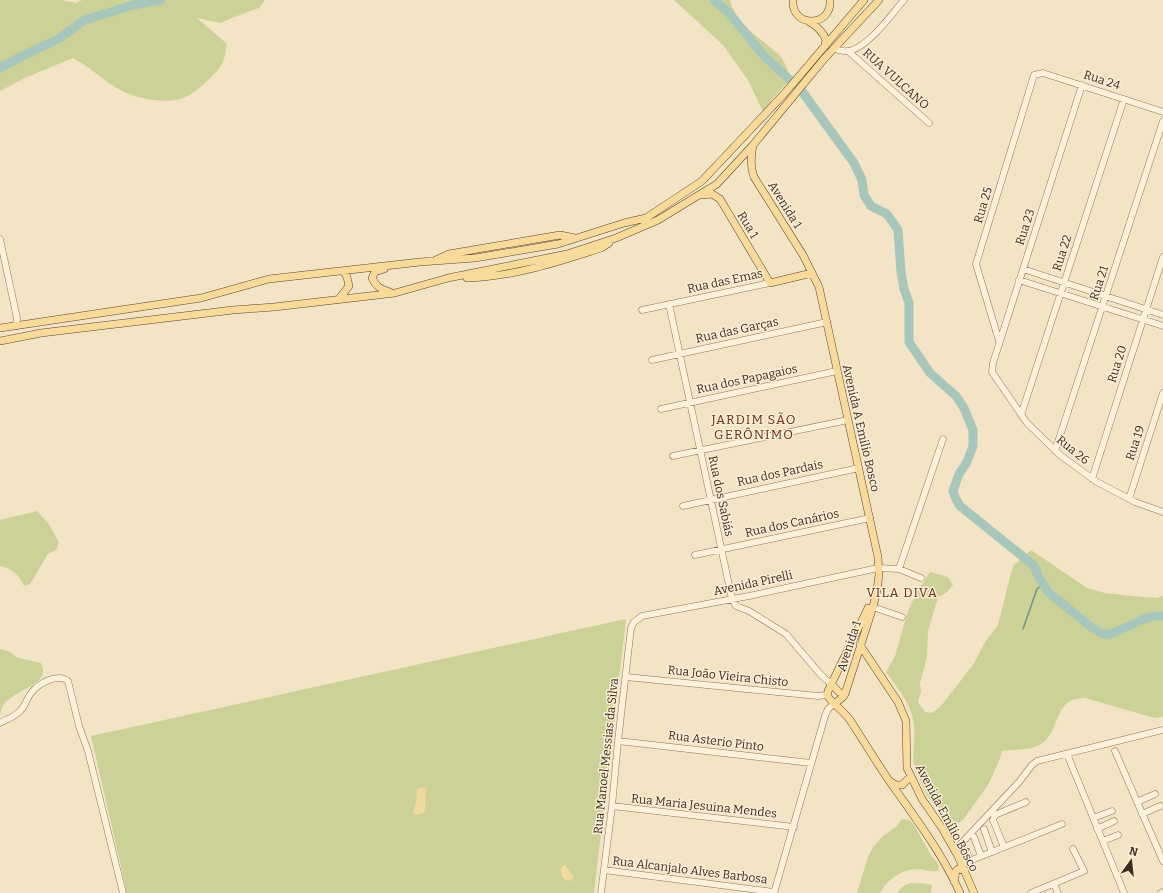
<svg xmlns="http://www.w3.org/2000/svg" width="1163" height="893" viewBox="0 0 1163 893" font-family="Bitter,serif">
<rect width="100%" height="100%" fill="#f2e4c5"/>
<path fill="#ccd297" d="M0 0H61L76 3 82 0H265L259 8 229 19 221 23 197 18 227 44C226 50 225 58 222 64 218 71 213 75 208 80 201 87 193 94 183 98 164 105 132 98 115 87 100 78 89 66 73 58L25 78 0 91Z
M674 0H730C737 27 761 37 779 55 786 62 789 73 789 81L771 100 765 116 749 82 724 46Z
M37 511 48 523 59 542 56 550 48 554 30 584 24 586C19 574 12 569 0 566V520Z
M1031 550 1087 588 1105 593 1133 596 1157 598 1163 596V717L1155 718 1085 698C1054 696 1061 731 1041 744 1030 751 1015 749 1002 751L999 761 988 785 963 820 953 827C946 818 938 811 931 801 926 795 918 776 915 768 911 755 916 739 914 726 912 704 898 689 886 672L895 656 908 611 916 594 930 572 948 577 953 585 947 592 939 597 936 604 928 631 927 657 920 684 921 692 918 702 925 712 932 713 940 707 973 665 985 642 998 625 1011 573 1014 565Z
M626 619 594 893H127L91 736Z
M0 649 10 652 18 658 41 663C42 666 44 670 43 672 41 687 12 691 3 706 1 708 1 712 0 715Z
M902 819C908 819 911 820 914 825L931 855 937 862 939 866 938 871C931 872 926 870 919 869 904 868 886 880 880 893H857L868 857 873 847 883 836 897 826Z
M910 883C917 883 924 883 932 885L931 893H897L902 887Z"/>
<path fill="#f0daa0" d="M421 787 426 789 425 802 426 810 423 813 416 815 413 812 416 803 417 789Z
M565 865C566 866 572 875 574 877L571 881 564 879C561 875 560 870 562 866Z"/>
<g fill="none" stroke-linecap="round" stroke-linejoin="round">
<path stroke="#6d958a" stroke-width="1.5" d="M1023 629 1037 589 1043 584"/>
<path stroke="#a7c6bc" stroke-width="9" d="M714 0 729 13 764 56 801 90 854 163 862 180 864 195 871 206 887 214 898 230 901 272 904 289 909 303V342L930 373 956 396 964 408 973 430V446L967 462 959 474 953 491 956 499 960 506 1032 564 1036 569 1037 574 1048 592 1090 626 1102 634H1111L1146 618 1156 616H1163
M0 68 22 56 58 39 85 20 133 5 161 0"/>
<defs>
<path id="minor" d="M835 49C839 50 846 52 850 51 871 44 890 16 904 0
M848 51 929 123
M1082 85 993 363 992 372 1027 423 1060 455 1097 482 1135 502 1163 512
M0 239 17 318 16 326
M1023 269 1163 315
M1019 280 1163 326
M669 304 732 599 736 606 749 611 786 634 821 675 831 684
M642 310 770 283
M999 341 976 264 1034 75 1043 73 1163 112
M652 360 827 322
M661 409 837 371
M1021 415 1124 99
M1055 451 1163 121
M673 456 848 420
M1092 479 1163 257
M1129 499 1163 393
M683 506 859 468
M695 555 870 518
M899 569 943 439
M873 607 902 617
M626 677 818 696 827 695
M0 723C7 719 15 717 21 710 26 705 27 697 32 692 39 683 58 673 68 681L79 726 88 751 123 893
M618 741 811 763
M1115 751 1163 861
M1067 754 1124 893
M1137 802 1155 794
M612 806 794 827
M1142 814 1160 806
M1093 818 1112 811
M984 829 992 852
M1097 829 1114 821
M974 837 981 856
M1103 841 1118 835
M1004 847 993 820 995 815 1026 802
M955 850 1019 782 1032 765 1037 761 1163 730
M966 850 970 860
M962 864 1062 824
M604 870 774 892
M1054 884 1058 893
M601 893 612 806 618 741 631 628 634 622 642 616 749 596 878 568 899 569 921 578
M774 893 825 716 828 709 834 704
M1031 893 1084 871 1073 849
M1161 893 1163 892"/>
<path id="major" d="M793 0C791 28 832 28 830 0
M808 21C817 26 823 31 826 40L825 46
M753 145C751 157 750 166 754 177L803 255 819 287 878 557 879 575 877 590 873 607 845 694 843 697 834 704
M701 195 712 194 720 199 770 283 812 273
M436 260 449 254 560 235 575 238
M384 269 375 272 372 278C376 287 381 289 390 292
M467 278C512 277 558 262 601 248L609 243
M339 299 349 286 347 277 343 271
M0 328 201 298 269 279 420 262 475 258 558 244 624 223 646 218 702 181 784 94 864 0
M0 341 41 333 233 310 274 307 395 293 448 278 567 254 616 238 658 220 717 184 753 145 824 59 879 0
M868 608 828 691 827 695C833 705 843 710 850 720 865 743 879 767 895 789 919 823 943 855 960 893
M860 645 898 702 906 721 907 768 922 799 942 828 958 856 974 893
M831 684 839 692 845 694
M891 782 896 785H902L911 776
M954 881 956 871 958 869 965 870"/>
</defs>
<use href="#minor" stroke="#907559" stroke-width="7"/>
<use href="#major" stroke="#5d432d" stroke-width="8"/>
<use href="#minor" stroke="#fcf1da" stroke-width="6"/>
<use href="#major" stroke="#f8da9a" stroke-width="7"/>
</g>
<g text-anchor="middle" stroke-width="3" stroke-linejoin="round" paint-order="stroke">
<g font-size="12" fill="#3f2d1e" stroke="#f9eed6">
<text transform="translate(896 79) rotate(42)" y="4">RUA VULCANO</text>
<text transform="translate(1102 80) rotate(18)" y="4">Rua 24</text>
<text transform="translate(785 205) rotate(58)" y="4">Avenida 1</text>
<text transform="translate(983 205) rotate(-73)" y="4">Rua 25</text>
<text transform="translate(748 225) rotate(59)" y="4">Rua 1</text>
<text transform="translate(1025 227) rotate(-72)" y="4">Rua 23</text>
<text transform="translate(1062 253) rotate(-72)" y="4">Rua 22</text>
<text transform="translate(725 281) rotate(-12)" y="4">Rua das Emas</text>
<text transform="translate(1099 283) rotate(-72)" y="4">Rua 21</text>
<text transform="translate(737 330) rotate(-12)" y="4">Rua das Garças</text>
<text transform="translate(1117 364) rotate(-72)" y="4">Rua 20</text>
<text transform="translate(747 379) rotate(-12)" y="4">Rua dos Papagaios</text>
<text transform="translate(861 428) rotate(77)" y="4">Avenida A Emilio Bosco</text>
<text transform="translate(1135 443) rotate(-72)" y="4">Rua 19</text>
<text transform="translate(1073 450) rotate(39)" y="4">Rua 26</text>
<text transform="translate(780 473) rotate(-12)" y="4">Rua dos Pardais</text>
<text transform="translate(721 496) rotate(78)" y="4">Rua dos Sabiás</text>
<text transform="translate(792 523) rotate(-12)" y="4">Rua dos Canários</text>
<text transform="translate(753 583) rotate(-12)" y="4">Avenida Pirelli</text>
<text transform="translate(849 646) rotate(-72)" y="4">Avenida 1</text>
<text transform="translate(728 676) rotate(6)" y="4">Rua João Vieira Chisto</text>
<text transform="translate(716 741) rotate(7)" y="4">Rua Asterio Pinto</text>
<text transform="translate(606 756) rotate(-84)" y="4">Rua Manoel Messias da Silva</text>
<text transform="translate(704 806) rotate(6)" y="4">Rua Maria Jesuina Mendes</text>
<text transform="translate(947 818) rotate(62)" y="4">Avenida Emílio Bôsco</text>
<text transform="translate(690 870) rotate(7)" y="4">Rua Alcanjalo Alves Barbosa</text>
</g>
<g font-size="13" letter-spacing="1" fill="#702a19" stroke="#f9eed6">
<text x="754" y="424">JARDIM SÃO<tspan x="754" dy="15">GERÔNIMO</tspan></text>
<text x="902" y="597">VILA DIVA</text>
</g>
</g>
<g transform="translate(1131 861) rotate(15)" stroke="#f9eed6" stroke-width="3" paint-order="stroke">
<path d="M0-3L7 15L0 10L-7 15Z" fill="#3f2d1e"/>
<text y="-6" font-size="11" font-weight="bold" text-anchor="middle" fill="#3f2d1e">N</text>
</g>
</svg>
